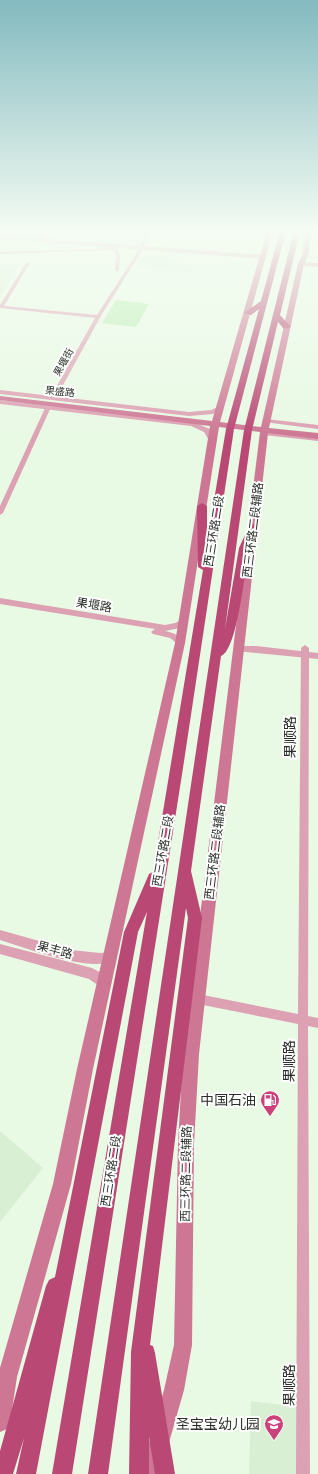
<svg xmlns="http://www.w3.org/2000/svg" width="318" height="1474" viewBox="0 0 318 1474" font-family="'DejaVu Sans','Noto Sans SC',sans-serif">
<rect width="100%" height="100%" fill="#e8f9e4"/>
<path fill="#d9efd4" d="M155 254 169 256 183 265 201 274 136 267 142 258Z
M0 265 14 266 18 268 0 298Z
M0 1131 43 1168 0 1222Z
M251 1401 298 1407V1474H249Z"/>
<path fill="#b8edaf" d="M116 300 149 304 136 327 102 323Z"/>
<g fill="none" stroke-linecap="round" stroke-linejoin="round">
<path fill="#dca1b3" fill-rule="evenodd" d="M43 231H47L43 241H39Z
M146 231H150L142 251 102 314 56 398 51 399 50 398 95 318 0 308V305L26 263 28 262 30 263 4 306 97 315 138 251Z
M115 248H117L120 255 119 270 117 271 115 270 116 255 113 250 0 254V252Z
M46 406 51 407 3 513 0 515V506Z
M305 645 309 648 308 1016 318 1018V1028L308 1026 310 1474H296L298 1024 198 1004 194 1002 193 999 194 996 198 994 298 1014 301 648Z"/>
<path fill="#dca1b3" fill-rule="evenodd" d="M0 235 263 255 266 257 263 259 0 239Z
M301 262 318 263V267L299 265 298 264Z
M0 390 189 412 211 410 220 406 223 408 213 414 189 416 0 394Z
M0 400 193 422 210 429 217 440 210 442 204 432 191 426 0 404Z
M266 419 318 425V429L264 422 262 421Z
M261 431 318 437V441L264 435H261Z
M0 598 165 625 175 623 184 619 188 622 180 628 165 631C174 633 179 635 185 643L183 645 180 646 170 638 153 634 151 632 155 629 0 604Z
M239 646H256L318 653V659L236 651 234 649Z
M0 930 71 950 100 953 111 952 115 953 117 957 115 961C86 972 30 949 0 940Z
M0 944 92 968 105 975 111 984 109 988 105 990 89 979 0 954Z"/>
<path fill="#cd7794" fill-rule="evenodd" d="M267 231H273L220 422 261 427 298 264 303 253 305 231H311L309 253 304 264 269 428 318 433V439L268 433 199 1054 194 1144 192 1345 184 1390 160 1474H140L164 1390 174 1345 178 1144 183 1054 260 432 219 427 185 643 93 1069 71 1184 17 1377 10 1422 7 1429 0 1432V1368L53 1184 77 1069 175 643 210 426 0 400V396L212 421Z"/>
<path fill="#b94874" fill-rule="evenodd" d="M280 231H286L234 429 183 768 72 1474H52L147 912 138 932 36 1474H16L24 1438 13 1474H0V1451L46 1286 49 1280 55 1277 124 932 149 874 153 872 203 570 198 567 197 506 202 503 207 506V542L226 429 259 309 251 315 244 313 261 301Z
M294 231H300L280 315 291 327 284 329 278 322 252 430 225 629 239 548 250 524H256L258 526C255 533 251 541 249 549 245 567 238 650 221 656L191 871 202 918 150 1345 153 1346 155 1353 175 1474H155L149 1437V1474H129L131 1352 188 918 186 908 108 1474H88L244 430Z"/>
</g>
<linearGradient id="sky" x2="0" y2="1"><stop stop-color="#83bac0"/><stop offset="0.53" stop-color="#f5fcf3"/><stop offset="1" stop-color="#f5fcf3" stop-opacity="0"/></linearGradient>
<rect width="318" height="438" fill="url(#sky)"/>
<defs>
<symbol id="fuel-pin" viewBox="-11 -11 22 30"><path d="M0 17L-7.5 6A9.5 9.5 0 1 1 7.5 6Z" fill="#cb417a" stroke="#fff"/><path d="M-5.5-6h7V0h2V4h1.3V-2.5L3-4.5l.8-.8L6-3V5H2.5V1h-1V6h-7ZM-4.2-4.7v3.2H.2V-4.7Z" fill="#fff"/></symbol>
<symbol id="school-pin" viewBox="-11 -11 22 30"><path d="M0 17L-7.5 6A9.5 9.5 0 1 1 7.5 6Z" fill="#cb417a" stroke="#fff"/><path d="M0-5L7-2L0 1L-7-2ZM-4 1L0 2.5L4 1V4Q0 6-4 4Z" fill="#fff"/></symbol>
</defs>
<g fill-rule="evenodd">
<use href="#fuel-pin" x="259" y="1089" width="22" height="30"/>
<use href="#school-pin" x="263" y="1413" width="22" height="30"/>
</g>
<g text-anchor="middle" stroke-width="4" stroke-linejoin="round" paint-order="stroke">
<g font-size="10" fill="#2b312a" stroke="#fff">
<text transform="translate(63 362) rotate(-61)" y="4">果堰街</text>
<text transform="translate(60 391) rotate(6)" y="4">果盛路</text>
</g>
<g font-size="12" fill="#2b312a" stroke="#fff">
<text transform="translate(253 530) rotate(-83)" y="4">西三环路二段辅路</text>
<text transform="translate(214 531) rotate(-81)" y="4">西三环路二段</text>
<text transform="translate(94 605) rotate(9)" y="4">果堰路</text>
<text transform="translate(163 851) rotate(-80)" y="4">西三环路二段</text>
<text transform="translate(215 852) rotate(-83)" y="4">西三环路二段辅路</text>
<text transform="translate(55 950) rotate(15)" y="4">果丰路</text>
<text transform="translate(111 1171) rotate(-81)" y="4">西三环路二段</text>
<text transform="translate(186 1174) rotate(-89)" y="4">西三环路二段辅路</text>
</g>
<g font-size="14" fill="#2b312a" stroke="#fff">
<text transform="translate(290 737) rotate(-90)" y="5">果顺路</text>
<text transform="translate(289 1061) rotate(-90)" y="5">果顺路</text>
<text transform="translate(289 1385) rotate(-90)" y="5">果顺路</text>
</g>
<g font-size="14" fill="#2b312a" stroke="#fff" text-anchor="end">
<text x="256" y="1105">中国石油</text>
<text x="260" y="1429">圣宝宝幼儿园</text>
</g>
</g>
</svg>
